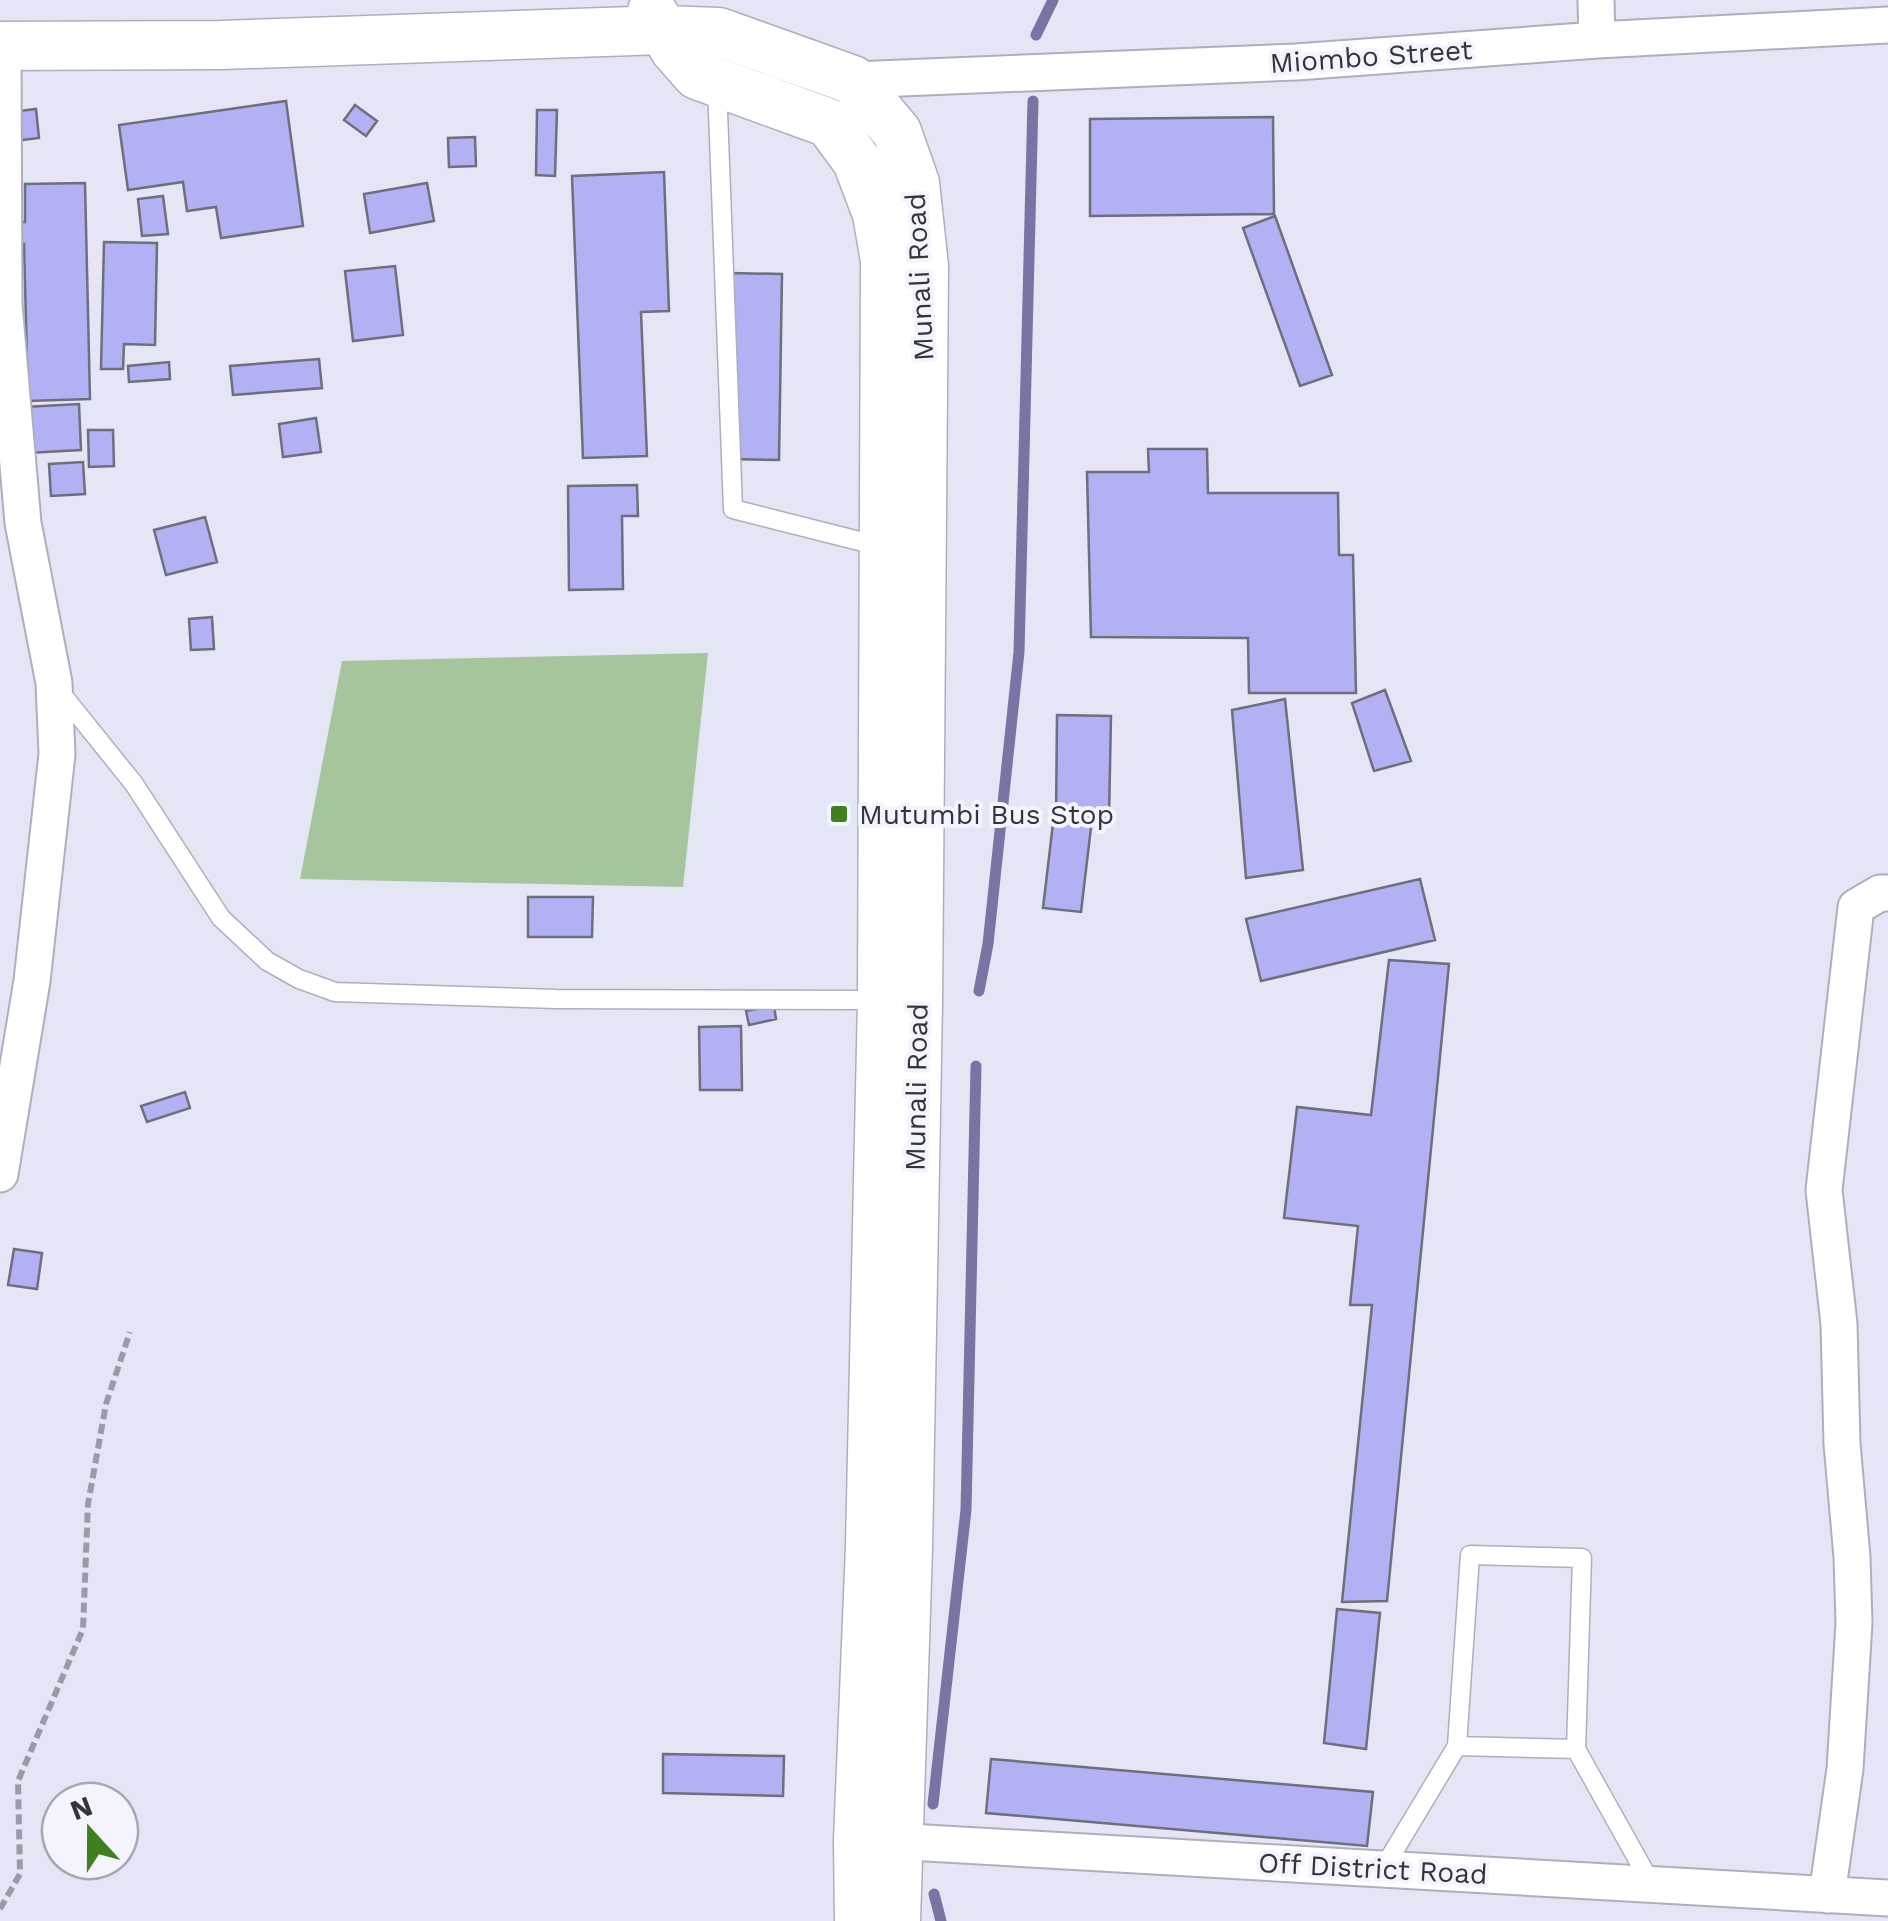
<svg xmlns="http://www.w3.org/2000/svg" width="1888" height="1921" viewBox="0 0 1888 1921" font-family="'Work Sans',sans-serif">
<rect width="100%" height="100%" fill="#e5e6f5"/>
<path fill="#a7c59c" d="M708 653 683 887 300 879 342 661Z"/>
<g fill="none" stroke-linecap="round" stroke-linejoin="round">
<path stroke="#7675a4" stroke-width="11" d="M1036 35 1053 0
M979 991 988 944 1019 652 1033 101
M933 1804 966 1510 976 1066
M934 1894 941 1921"/>
</g>
<path fill="#b1b1f3" stroke="#6e6e7c" stroke-width="2.5" d="M286 101 303 226 221 238 216 207 187 211 183 182 128 190 119 125Z
M355 105 377 121 366 136 344 120Z
M36 109 39 138 14 141 11 112Z
M537 110H557L555 176 536 175Z
M1273 117 1274 214 1090 216V119Z
M475 137 476 166 449 167 448 138Z
M664 172 669 311 641 312 647 456 583 458 572 176Z
M85 183 90 399 28 401 24 244 4 245 3 223 25 222V184Z
M427 183 434 221 370 233 364 194Z
M163 196 168 234 142 236 138 199Z
M1275 216 1332 375 1300 386 1243 228Z
M104 242 157 243 155 345 124 344 123 369H101Z
M395 266 403 335 353 341 345 271Z
M730 273 782 274 779 460 728 459Z
M319 359 322 388 233 395 230 366Z
M169 362 170 379 129 382 128 366Z
M79 404 81 450 28 453 25 407Z
M316 418 321 452 283 457 279 424Z
M88 430H113L114 466 89 467Z
M1148 449H1207L1208 493H1338L1339 555H1353L1356 693H1249L1248 638 1091 637 1087 472H1149Z
M83 462 85 494 51 496 49 464Z
M637 485 638 516H622L623 589 569 590 568 486Z
M205 517 217 562 166 575 154 530Z
M212 617 214 649 191 650 189 619Z
M1385 690 1411 761 1374 771 1352 703Z
M1285 699 1303 870 1246 878 1232 710Z
M1057 715 1111 716 1109 818H1056Z
M1054 815 1092 819 1081 912 1043 908Z
M1420 879 1435 940 1261 981 1246 919Z
M528 897H593L592 937H528Z
M1389 960 1449 964 1387 1601 1342 1602 1372 1305H1350L1358 1226 1284 1218 1297 1107 1371 1115Z
M774 1006 776 1019 749 1025 746 1011Z
M741 1026 742 1090H700L699 1027Z
M185 1092 190 1108 147 1122 141 1106Z
M14 1249 42 1253 37 1289 8 1285Z
M1337 1609 1380 1613 1366 1749 1324 1743Z
M663 1754 784 1756 783 1796 663 1793Z
M991 1759 1373 1792 1367 1846 986 1813Z"/>
<g fill="none" stroke-linecap="round" stroke-linejoin="round">
<defs>
<path id="lane" d="M717 85 733 509 883 547
M60 692 134 784 221 918 267 961 299 979 335 992 557 999 878 1000
M1457 1746 1576 1749
M1383 1869 1457 1746 1470 1555 1582 1558 1576 1749 1652 1885"/>
<path id="street" d="M1596 0 1597 40
M853 80 1296 62 1597 40 1888 25
M0 1174 32 981 57 754 54 683 23 523 4 304 3 46
M874 1840 1888 1898
M1827 1895 1845 1769 1854 1623 1852 1557 1842 1444 1839 1324 1824 1190 1856 907 1880 893H1888"/>
<path id="secondary" d="M652 11 675 50 697 75 829 123 857 161 877 214 885 261 882 1000 870 1546 858 1841 859 1921
M0 46 221 45 663 30 719 32 853 80 897 132 915 183 924 266 918 1003 908 1548 896 1921"/>
</defs>
<use href="#lane" stroke="#aeafbd" stroke-width="21"/>
<use href="#street" stroke="#aeafbd" stroke-width="39"/>
<use href="#secondary" stroke="#aeafbd" stroke-width="51"/>
<path stroke="#9a9ba6" stroke-width="6" stroke-dasharray="10 5" stroke-linecap="butt" d="M0 1909 20 1874 18 1781 83 1629 88 1504 106 1404 130 1332"/>
<use href="#lane" stroke="#fff" stroke-width="18"/>
<use href="#street" stroke="#fff" stroke-width="35"/>
<use href="#secondary" stroke="#fff" stroke-width="48"/>
</g>
<rect fill="#407f1e" stroke="#f3f4fd" stroke-width="4" x="829" y="804" width="20" height="20" rx="5"/>
<g text-anchor="middle" stroke-width="8" stroke-linejoin="round" paint-order="stroke">
<g font-size="28" fill="#34353b" stroke="#f3f4fd">
<text transform="translate(1371 56) rotate(-4)" y="10">Miombo Street</text>
<text transform="translate(919 277) rotate(-93)" y="10">Munali Road</text>
<text transform="translate(916 1087) rotate(-89)" y="10">Munali Road</text>
<text transform="translate(1373 1868) rotate(3)" y="10">Off District Road</text>
</g>
<g font-size="28" fill="#34353b" stroke="#f3f4fd" text-anchor="start">
<text x="859" y="824">Mutumbi Bus Stop</text>
</g>
</g>
<g transform="translate(90 1831) rotate(339)"><circle r="48" fill="#f3f4fd" stroke="#a7a8af" stroke-width="2.5"/>
<path d="M0-8L18 38L0 25L-18 38Z" fill="#407f1e"/>
<text y="-15" font-size="28" font-weight="bold" text-anchor="middle" fill="#34353b">N</text>
</g>
</svg>
